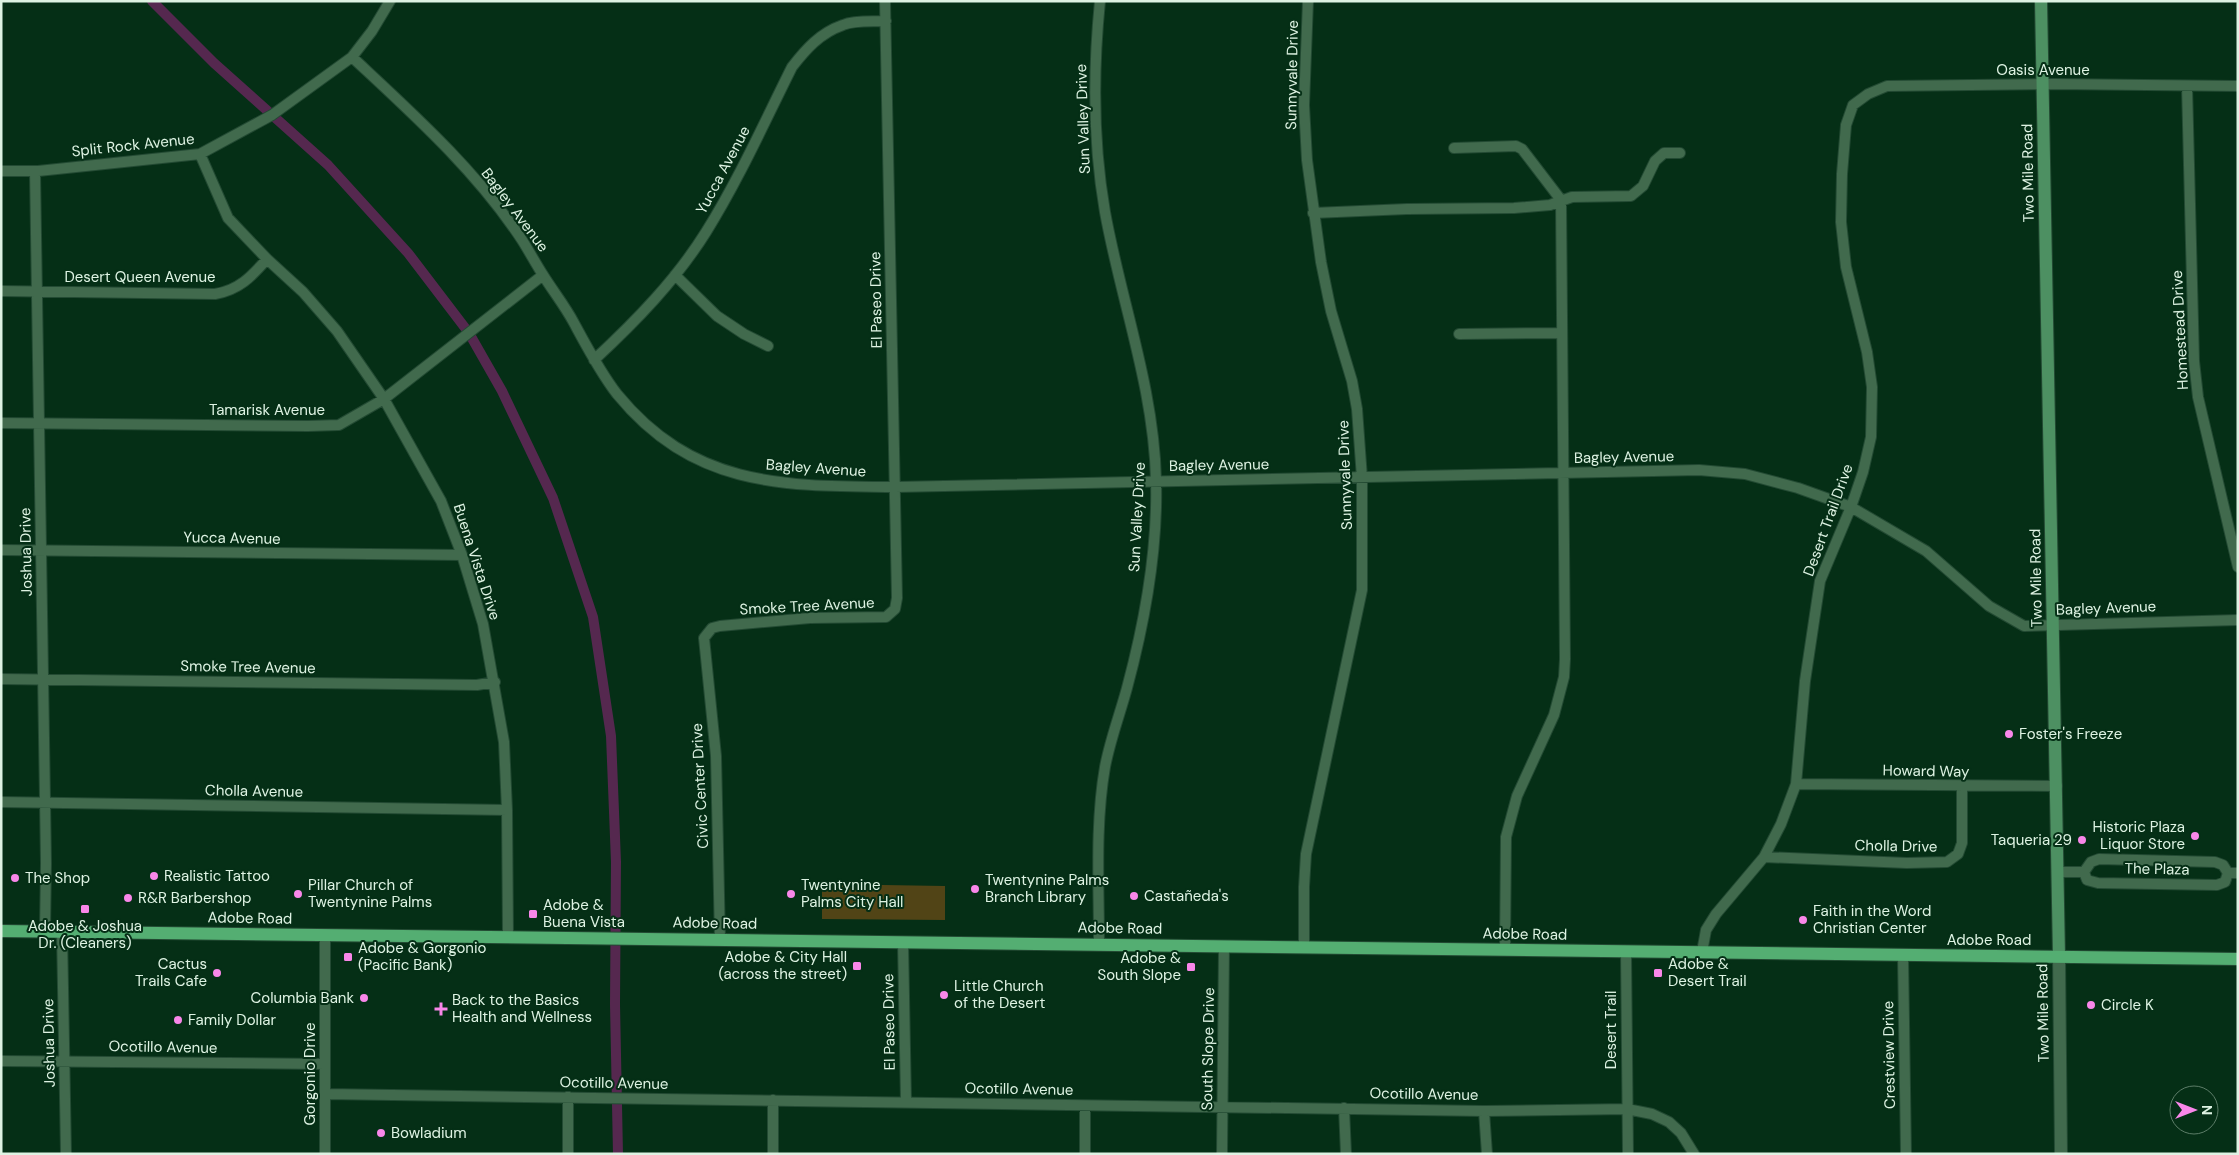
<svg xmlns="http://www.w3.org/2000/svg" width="2239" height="1155" viewBox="0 0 2239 1155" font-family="'DM Sans',sans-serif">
<rect width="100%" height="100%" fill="#052f16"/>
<path fill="#514416" d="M822 884 945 886V920L822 919Z"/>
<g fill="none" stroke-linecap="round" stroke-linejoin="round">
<path stroke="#55284f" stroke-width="10" d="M152 1 214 63 328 165 408 253 469 333 502 391 553 498 593 617 611 736 616 862 615 1004 618 1154"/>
<defs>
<path id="minor" d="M352 57C412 113 476 170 522 240 529 251 536 264 543 275 553 291 565 306 574 323 587 347 600 372 617 394 694 488 784 486 895 487L1653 471 1699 470 1745 474 1798 488 1851 507 1926 551 1989 606 2024 626 2238 620
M2187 86 2194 361 2198 397 2238 567
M1454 148 1516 146 1522 149 1561 200 1565 659 1564 677 1554 715 1517 796 1506 837 1505 950
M200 154 228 218 267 259 303 292 337 331 384 399 441 501 462 555 483 624 504 742 507 810 508 937
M1 171H38L200 154 272 115 352 57 372 31 390 1
M35 171 46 863 45 932
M1313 213 1407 209 1514 208 1550 205 1572 197 1631 196 1643 186 1655 161 1664 153H1680
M675 275 717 316 744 334 768 346
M1 291 215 294C239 290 251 277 267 259
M1459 334 1562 333
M594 360C636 321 676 280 706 232 739 179 764 123 792 67 806 49 820 33 843 25 855 20 873 22 886 21
M1 423 308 426 339 425 384 399 543 275
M1 550 462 555
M1 679 477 685 495 682
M1796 784 2057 786
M1 802 507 810
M1764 857 1907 863 1947 862 1958 854 1962 843V787
M2099 859 2215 862 2223 865 2228 873 2225 882 2217 885 2098 883 2087 880 2084 872 2091 862Z
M2058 872H2084
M2228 873H2238
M62 932 66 1154
M720 940 716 756 704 638 712 628 720 626 810 618 886 617 895 609 897 598 885 1
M903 942 906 1102
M1099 944C1099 886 1095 824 1105 767 1110 740 1120 714 1127 688 1145 621 1158 549 1156 480 1154 388 1121 301 1105 212 1093 143 1093 71 1100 1
M1304 947V887L1306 854 1362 590V478L1357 409 1352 381 1331 311 1321 262 1307 160 1304 105 1308 1
M1626 951 1628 1154
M1702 952 1706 930 1716 914 1764 857 1781 824 1796 784 1805 681 1820 581 1851 507 1863 472 1871 437 1872 387 1867 352 1846 267 1841 222 1842 174 1846 125 1853 105 1868 94 1887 86 2054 84 2238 86
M1903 955 1906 1154
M1 1061 325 1064
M325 1094 1484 1111 1627 1109 1652 1114 1669 1122 1681 1133 1694 1154
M568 1097V1154
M1344 1108 1346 1154
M1484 1111 1487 1154
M325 1154V935
M773 1154V1100
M1085 1154V1106
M1222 1154 1224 946"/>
<path id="tertiary" d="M2059 956 2061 1154"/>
<path id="secondary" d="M2041 1 2059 956"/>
<path id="primary" d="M1 931 2238 959"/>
</defs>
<use href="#minor" stroke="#234a33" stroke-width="12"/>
<use href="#tertiary" stroke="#234a33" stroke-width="14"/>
<use href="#secondary" stroke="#234a33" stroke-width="14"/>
<use href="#primary" stroke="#234a33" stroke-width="14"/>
<use href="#minor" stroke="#416a4d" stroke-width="10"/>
<use href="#tertiary" stroke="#416a4d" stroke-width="12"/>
<use href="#secondary" stroke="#4d9062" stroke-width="12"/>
<use href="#primary" stroke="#54ae72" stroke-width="12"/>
</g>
<g fill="#f987e9" stroke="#052f16" stroke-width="2">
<circle cx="2009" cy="734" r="5"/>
<circle cx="2195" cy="836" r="5"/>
<circle cx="2082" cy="840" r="5"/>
<circle cx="154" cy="876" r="5"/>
<circle cx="15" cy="878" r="5"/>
<circle cx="975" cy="889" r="5"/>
<circle cx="298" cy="894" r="5"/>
<circle cx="791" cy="894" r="5"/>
<circle cx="1134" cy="896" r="5"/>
<circle cx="128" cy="898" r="5"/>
<rect x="80" y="904" width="10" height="10" rx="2.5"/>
<rect x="528" y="909" width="10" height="10" rx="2.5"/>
<circle cx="1803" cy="920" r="5"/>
<rect x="343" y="952" width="10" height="10" rx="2.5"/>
<rect x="852" y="961" width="10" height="10" rx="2.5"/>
<rect x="1186" y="962" width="10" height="10" rx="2.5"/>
<circle cx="217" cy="973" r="5"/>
<rect x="1653" y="968" width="10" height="10" rx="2.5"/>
<circle cx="944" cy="995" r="5"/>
<circle cx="364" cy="998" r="5"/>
<circle cx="2091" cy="1005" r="5"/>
<path d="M438.5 1001.5h5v5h5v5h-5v5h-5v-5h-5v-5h5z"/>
<circle cx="178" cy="1020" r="5"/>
<circle cx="381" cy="1133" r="5"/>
</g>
<g text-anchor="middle" stroke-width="4" stroke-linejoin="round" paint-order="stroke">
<g font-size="15" fill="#def3e3" stroke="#052f16">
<text x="2043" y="75">Oasis Avenue</text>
<text transform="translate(1292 75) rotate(-89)" y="5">Sunnyvale Drive</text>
<text transform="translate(1083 119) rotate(-92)" y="5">Sun Valley Drive</text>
<text transform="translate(133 145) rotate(-6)" y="5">Split Rock Avenue</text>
<text transform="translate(723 170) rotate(-62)" y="5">Yucca Avenue</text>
<text transform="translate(2028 173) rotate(-91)" y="5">Two Mile Road</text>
<text transform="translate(515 210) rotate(53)" y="5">Bagley Avenue</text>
<text x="140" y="282">Desert Queen Avenue</text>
<text transform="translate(876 300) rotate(-91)" y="5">El Paseo Drive</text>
<text transform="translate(2180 330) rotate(-93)" y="5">Homestead Drive</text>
<text x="267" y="415">Tamarisk Avenue</text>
<text transform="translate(1624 457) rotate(-1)" y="5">Bagley Avenue</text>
<text transform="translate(1219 465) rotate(-1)" y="5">Bagley Avenue</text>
<text transform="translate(816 468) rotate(4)" y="5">Bagley Avenue</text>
<text transform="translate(1345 475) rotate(-92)" y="5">Sunnyvale Drive</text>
<text transform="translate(1137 517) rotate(-87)" y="5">Sun Valley Drive</text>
<text transform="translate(1828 520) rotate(-70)" y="5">Desert Trail Drive</text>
<text transform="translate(232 538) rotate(1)" y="5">Yucca Avenue</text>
<text transform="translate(26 552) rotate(-91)" y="5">Joshua Drive</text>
<text transform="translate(477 562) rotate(72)" y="5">Buena Vista Drive</text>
<text transform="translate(2036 578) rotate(-91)" y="5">Two Mile Road</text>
<text transform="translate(807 606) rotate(-3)" y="5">Smoke Tree Avenue</text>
<text transform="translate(2106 608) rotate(-2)" y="5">Bagley Avenue</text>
<text transform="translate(248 667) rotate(1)" y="5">Smoke Tree Avenue</text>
<text transform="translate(1926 771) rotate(1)" y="5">Howard Way</text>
<text transform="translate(700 786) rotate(-93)" y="5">Civic Center Drive</text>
<text transform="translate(254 791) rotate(1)" y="5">Cholla Avenue</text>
<text transform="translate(1896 846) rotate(1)" y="5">Cholla Drive</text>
<text transform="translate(2157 869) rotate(1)" y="5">The Plaza</text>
<text transform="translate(250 918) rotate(1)" y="5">Adobe Road</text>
<text transform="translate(715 923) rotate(1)" y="5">Adobe Road</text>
<text transform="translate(1120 928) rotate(1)" y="5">Adobe Road</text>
<text transform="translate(1525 934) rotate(1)" y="5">Adobe Road</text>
<text x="1989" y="945">Adobe Road</text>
<text transform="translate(2043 1013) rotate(-91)" y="5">Two Mile Road</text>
<text transform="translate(889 1022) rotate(-91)" y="5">El Paseo Drive</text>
<text transform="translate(1611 1030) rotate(-90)" y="5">Desert Trail</text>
<text transform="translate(49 1043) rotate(-91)" y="5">Joshua Drive</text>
<text transform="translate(163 1047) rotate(1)" y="5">Ocotillo Avenue</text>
<text transform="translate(1208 1049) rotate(-89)" y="5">South Slope Drive</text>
<text transform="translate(1889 1055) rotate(-91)" y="5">Crestview Drive</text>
<text transform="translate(310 1074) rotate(-90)" y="5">Gorgonio Drive</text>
<text transform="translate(614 1083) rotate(1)" y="5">Ocotillo Avenue</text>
<text transform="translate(1019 1089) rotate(1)" y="5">Ocotillo Avenue</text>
<text transform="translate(1424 1094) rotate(1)" y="5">Ocotillo Avenue</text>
</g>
<g font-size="15" fill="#def3e3" stroke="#052f16" text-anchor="start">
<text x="2019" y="739">Foster's Freeze</text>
<text x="2185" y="832" text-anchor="end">Historic Plaza<tspan x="2185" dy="17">Liquor Store</tspan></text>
<text x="2072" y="845" text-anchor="end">Taqueria 29</text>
<text x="164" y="881">Realistic Tattoo</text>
<text x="25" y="883">The Shop</text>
<text x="985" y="885">Twentynine Palms<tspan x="985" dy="17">Branch Library</tspan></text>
<text x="308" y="890">Pillar Church of<tspan x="308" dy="17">Twentynine Palms</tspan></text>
<text x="801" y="890">Twentynine<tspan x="801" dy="17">Palms City Hall</tspan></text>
<text x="1144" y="901">Castañeda's</text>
<text x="138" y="903">R&amp;R Barbershop</text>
<text x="543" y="910">Adobe &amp;<tspan x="543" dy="17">Buena Vista</tspan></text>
<text x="1813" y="916">Faith in the Word<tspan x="1813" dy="17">Christian Center</tspan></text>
<text x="85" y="931" text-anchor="middle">Adobe &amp; Joshua<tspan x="85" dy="17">Dr. (Cleaners)</tspan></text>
<text x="358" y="953">Adobe &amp; Gorgonio<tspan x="358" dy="17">(Pacific Bank)</tspan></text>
<text x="847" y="962" text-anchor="end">Adobe &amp; City Hall<tspan x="847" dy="17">(across the street)</tspan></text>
<text x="1181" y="963" text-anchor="end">Adobe &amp;<tspan x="1181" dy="17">South Slope</tspan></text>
<text x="207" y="969" text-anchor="end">Cactus<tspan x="207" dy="17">Trails Cafe</tspan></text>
<text x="1668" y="969">Adobe &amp;<tspan x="1668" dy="17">Desert Trail</tspan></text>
<text x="954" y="991">Little Church<tspan x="954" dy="17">of the Desert</tspan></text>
<text x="354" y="1003" text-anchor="end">Columbia Bank</text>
<text x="452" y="1005">Back to the Basics<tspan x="452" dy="17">Health and Wellness</tspan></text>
<text x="2101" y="1010">Circle K</text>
<text x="188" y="1025">Family Dollar</text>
<text x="391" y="1138">Bowladium</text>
</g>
</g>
<rect width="2239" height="1155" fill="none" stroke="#def3e3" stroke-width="5"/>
<g transform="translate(2194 1110) rotate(90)"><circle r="24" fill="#052f16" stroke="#5c7d68"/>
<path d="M0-4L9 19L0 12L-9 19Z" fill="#f987e9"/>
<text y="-8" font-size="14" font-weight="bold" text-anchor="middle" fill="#def3e3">N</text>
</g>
</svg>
